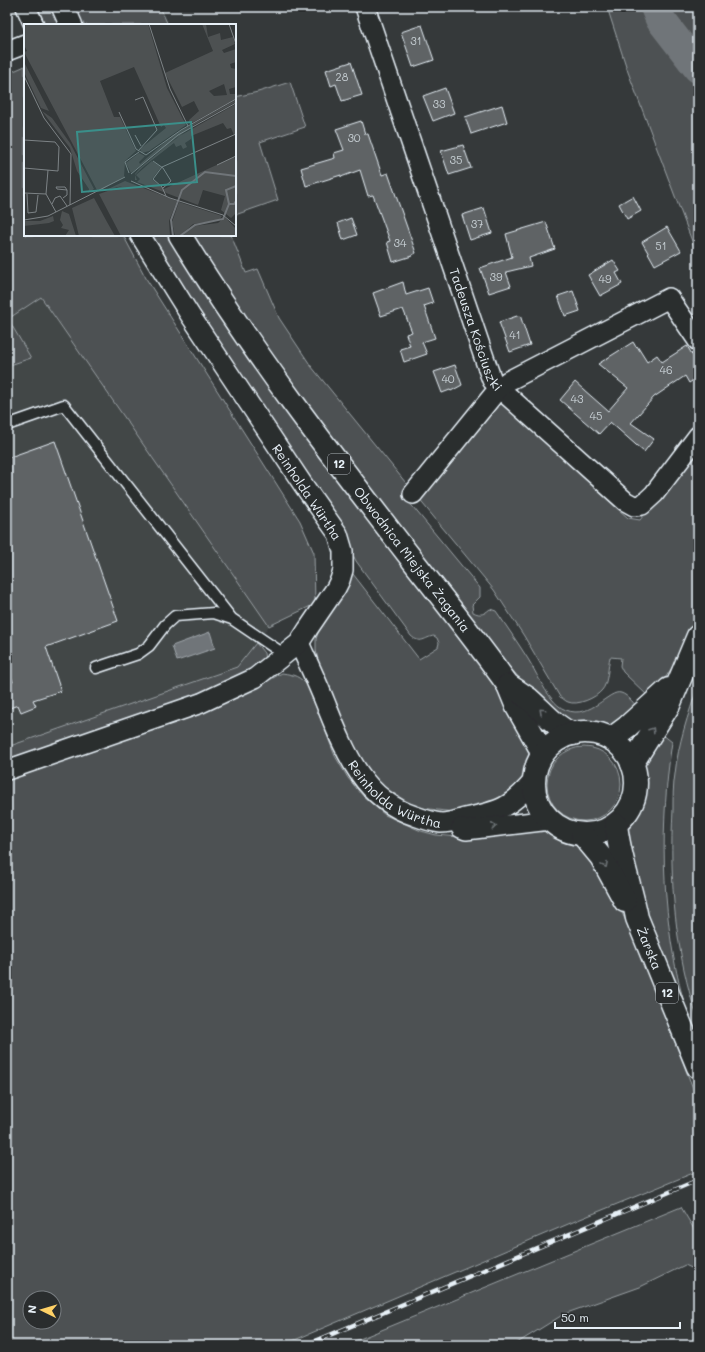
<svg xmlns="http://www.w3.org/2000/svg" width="705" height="1352" viewBox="0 0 705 1352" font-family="Mali,sans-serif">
<rect width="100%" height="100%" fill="#35393a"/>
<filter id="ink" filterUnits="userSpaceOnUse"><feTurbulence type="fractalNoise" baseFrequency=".025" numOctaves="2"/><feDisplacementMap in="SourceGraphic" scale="8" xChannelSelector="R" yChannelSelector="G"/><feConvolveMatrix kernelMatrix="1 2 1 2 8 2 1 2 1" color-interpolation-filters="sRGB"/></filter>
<g filter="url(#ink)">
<path fill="#424647" d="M41 297 269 626 237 667 7 747V366L31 358 8 319Z"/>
<path fill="#4d5152" stroke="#9aa1a5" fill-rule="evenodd" d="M32 7H53L61 25H40Z
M73 7H160L168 25H81Z
M607 7H698V257L628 72Z
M25 66V235H123L147 280 300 521 314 553 315 604 269 626 41 297 8 319 31 358 7 366V74Z
M290 82 305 127 260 142 278 200 235 215V97L258 92Z
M146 235H170L511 708 532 757 531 763 524 781 490 807 453 812 422 808 409 803 381 785 360 758 350 738 319 666 316 650V639L319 630 345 587 351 573 353 574 419 659 438 647 439 643 437 638 434 636C425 637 421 645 411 636L356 561 352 553Z
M192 235H231L246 273 258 269 279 318 311 366 410 488 408 501 480 588V597L472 605 473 612C481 616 484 614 490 609L496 611C507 627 518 643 528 659 536 672 542 687 552 699 555 703 560 708 566 710 591 720 609 689 621 693 628 695 635 705 639 709L610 728 604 729 577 726 530 690 491 646 255 335Z
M500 402 628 518 640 520 698 445V616C684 647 672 672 650 698L623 672 620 666 621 658 610 657C608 665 608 684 602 690 596 698 577 706 568 702 565 701 563 698 560 697L524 636 494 590 418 498Z
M256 643 264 653 265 661C236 682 203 692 171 704 117 724 62 742 7 761V747L237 667Z
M282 673C295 675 299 676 308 686L335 756 348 778 363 796 385 815 421 831 436 835 459 837 542 829 576 843 583 847 611 890 634 938 698 1101V1171L573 1222 283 1345H7V778L241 696ZM30 1298H54V1322H30Z
M698 686V1020C675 953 669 880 673 810 673 798 673 786 675 774 678 744 688 715 698 686Z
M658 731 672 742C660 821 661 909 680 987 684 1003 689 1018 694 1034L642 908 624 843 627 824 636 810 642 794 641 766Z
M547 784a37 37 0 1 1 74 0a37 37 0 1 1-74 0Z
M681 1207 698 1236V1271L685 1265 640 1287 564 1314 514 1345H345Z"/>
<path fill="#707579" stroke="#a0a7ac" d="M210 632 215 648 177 661 172 646Z"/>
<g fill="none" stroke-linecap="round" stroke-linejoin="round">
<path stroke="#707579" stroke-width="30" d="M655 7 660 19 698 68"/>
</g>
<path fill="#5f6365" stroke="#e8f1f8" d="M422 25 434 60 413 67 401 32Z
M351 62 362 95 342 101 336 84 331 86 326 70Z
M445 88 454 113 433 121 423 96Z
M502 105 507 122 471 134 465 117Z
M361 121 365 134H368L382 175 388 173 416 253 412 255V256L393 262 387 242 390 241 373 195 368 196 360 170 341 177V175L306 186 301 168 335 158 334 153 344 150 336 129Z
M463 145 471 168 449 175 441 151Z
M633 196 641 211 627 219 619 204Z
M484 208 492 233 470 240 462 215Z
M351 218 357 235 343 240 338 223Z
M546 222 555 249 529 258 531 266 506 272 511 286 489 293 480 268 512 257 506 234Z
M667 227 681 251 655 265 642 242Z
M613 260 620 271 616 273 622 284 600 296 588 275Z
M403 282 406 295 428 288 433 303 424 306 435 338 422 342 427 354 404 362 400 349 410 346 406 334 412 332 403 309 381 316 373 293Z
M573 291 580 311 565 316 558 296Z
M520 315 530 345 510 352 499 322Z
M633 342 636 347 637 346 647 362 657 355 662 362 687 346 698 364V377L689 383 685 376 654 397 631 423 654 439 644 452 610 422 599 434 560 400 575 382 608 411 628 388 598 364Z
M455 365 462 385 451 391 450 390 442 393 434 372Z
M55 441 118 621 46 647 61 691 33 700 36 706 21 712 18 705 7 709V684L13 682 7 665V458Z"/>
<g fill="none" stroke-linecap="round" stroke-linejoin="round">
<defs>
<path id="service" d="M7 425 64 405 232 619 285 655
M96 668 138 654 149 646 165 625 175 616 214 613 232 619"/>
<g id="minor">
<path d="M26 7 34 25"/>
<path id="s1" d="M365 7 488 369 492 380 499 388 625 501 634 506 642 505 654 494 698 436"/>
<path d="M7 51 25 44"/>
<path d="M413 494 499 388 508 381 669 298 698 341"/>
<path id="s2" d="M299 643C308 663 317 682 325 702 344 749 362 799 415 816 423 819 432 822 441 823 449 823 458 820 465 818 499 811 511 808 534 780"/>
<path d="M7 770 201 703 255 678 299 643 308 629 336 588 340 580 343 570V551L338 534 304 486 190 315 140 235"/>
<path d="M461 828 466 830 550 820"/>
</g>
<path id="tertiary" d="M611 739 627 727 669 689
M632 764 669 705 698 636"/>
<g id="primary">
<path d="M63 7 71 25"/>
<path id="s3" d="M180 235C250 350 332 456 414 562 446 603 478 643 508 685L517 707 539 746 542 755"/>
<path d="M508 685C515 689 522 694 529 699 543 711 555 727 573 734"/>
<circle cx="585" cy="783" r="51"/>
<path id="s4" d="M616 824C619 856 631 886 637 918L698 1067"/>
<path d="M582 834 601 857 625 901"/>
</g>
</defs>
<use href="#service" stroke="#e8f1f8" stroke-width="13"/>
<use href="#minor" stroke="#e8f1f8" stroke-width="22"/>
<use href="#tertiary" stroke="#e8f1f8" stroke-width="25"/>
<use href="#primary" stroke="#e8f1f8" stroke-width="25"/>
<use href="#service" stroke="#2a2d2e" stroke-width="10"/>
<use href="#minor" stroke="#2a2d2e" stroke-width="19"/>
<use href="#tertiary" stroke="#2a2d2e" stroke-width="22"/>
<use href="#primary" stroke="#2a2d2e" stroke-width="22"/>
<defs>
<path id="rail" d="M306 1345 698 1180"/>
</defs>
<use href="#rail" stroke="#e8f1f8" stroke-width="4.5"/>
<use href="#rail" stroke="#2a2d2e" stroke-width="3" stroke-dasharray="9" stroke-linecap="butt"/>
</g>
<defs><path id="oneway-chevron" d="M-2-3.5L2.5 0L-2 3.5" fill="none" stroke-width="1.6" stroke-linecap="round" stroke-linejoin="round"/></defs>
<g stroke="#6c7275">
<use href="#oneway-chevron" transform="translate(542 711) rotate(-137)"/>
<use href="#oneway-chevron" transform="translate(652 730) rotate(-57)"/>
<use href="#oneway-chevron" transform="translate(494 826) rotate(-6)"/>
<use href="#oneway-chevron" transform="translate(605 865) rotate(62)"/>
</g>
</g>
<g text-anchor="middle" stroke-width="3" stroke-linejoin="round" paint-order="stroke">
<g font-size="11" fill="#c6ced3">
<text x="416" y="45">31</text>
<text x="342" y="81">28</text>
<text x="439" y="108">33</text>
<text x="354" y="142">30</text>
<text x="456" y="164">35</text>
<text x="477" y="228">37</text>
<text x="400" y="247">34</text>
<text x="661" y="250">51</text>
<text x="496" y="281">39</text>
<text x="605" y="283">49</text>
<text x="515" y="339">41</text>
<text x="666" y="374">46</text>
<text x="448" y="383">40</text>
<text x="577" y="403">43</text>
<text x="596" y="420">45</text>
</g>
<g fill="#2a2d2e" stroke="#afb6bb" stroke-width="1">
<rect x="328" y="454" width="22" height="20" rx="3"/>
<rect x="656" y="983" width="22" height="20" rx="3"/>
</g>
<g font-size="12" font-weight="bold" fill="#e8f1f8">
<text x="339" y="468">12</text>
<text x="667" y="997">12</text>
</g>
<g font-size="13" fill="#e8f1f8" stroke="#2a2d2e">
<text dy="5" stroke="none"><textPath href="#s1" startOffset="341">Tadeusza Kościuszki</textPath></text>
<text transform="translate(307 492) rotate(56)" y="5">Reinholda Würtha</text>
<text dy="5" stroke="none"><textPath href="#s3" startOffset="399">Obwodnica Miejska Żagania</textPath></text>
<text dy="5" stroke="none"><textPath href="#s2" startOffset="186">Reinholda Würtha</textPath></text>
<text dy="5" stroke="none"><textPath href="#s4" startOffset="129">Żarska</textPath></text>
</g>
</g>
<g transform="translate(24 24)">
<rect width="212" height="212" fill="#35393a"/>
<path d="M0 0H124L143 64 162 101 125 127 118 129 116 125 142 104 140 101 137 103 110 43 76 57 90 93H96L112 127 101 137 100 153 74 168 0 28 3 27 0 21ZM178 0H182L184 13 196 9 197 16 209 13 211 20 198 26 200 29 212 25 210 21 212 23V38L206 40 207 44 212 45V63L205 65 206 70H212V75L166 100 165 96 175 87 170 77 158 83 141 49 189 27ZM200 60 203 71 190 72 185 67ZM0 38 25 87 17 84 0 48ZM212 76V78L170 101 107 149 102 139 115 129 121 132 115 138 116 140 149 111ZM212 80V110L210 111 207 104 203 105 199 99 167 112V115L161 119 163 123 159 125 157 121 152 123 150 119 119 143 111 151 113 156H111V150L116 144 152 114ZM18 87 28 94 46 119 70 165 64 169 65 165 53 147 46 124ZM210 133 212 138V189L207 194 197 186 201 172 179 166 174 181 113 158 116 155 112 151 128 137 137 143 128 155 140 165ZM101 157 153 177 145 197 146 212H97L75 170 98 162 82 166ZM70 174 83 198 91 212H55L48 184ZM155 178 195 191 198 192 195 196 169 200 156 212H151L148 198ZM38 187 45 190 52 212H41L45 206 37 204 39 201 36 196ZM29 192 30 197 25 199 0 202V197H16ZM201 193 212 205V212H157L170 202 194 199Z" fill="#4d5152" fill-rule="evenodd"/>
<path fill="none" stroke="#707579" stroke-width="2" d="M205 180 202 166 212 162M149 212 147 196 158 166 181 148 212 152M156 212 171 201 199 195 205 180H210L212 177"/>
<path fill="none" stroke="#7d8386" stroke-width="1" d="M125 0 146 65 164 102M205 0 212 20M0 52 20 94 47 130 46 181M111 76 119 73 133 106 114 127M95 88 112 125 122 131 157 106 212 75M111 111 117 122M0 116 31 118 35 123 34 147 0 144M129 137 139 144 147 157 139 164M193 141 212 132M105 149 101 138 115 128M107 150 154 111 212 79M107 157 146 174 199 191 212 202M0 169 22 170 32 188M3 170 4 189 12 188 14 171M22 170 24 146M142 172 138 163 129 155 138 143 212 110M39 174 43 171V166L33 165 32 163H41L43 166M28 180 31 174 36 172 43 182M0 196 24 192 101 153"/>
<path fill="#3a8f8a" fill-opacity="0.15" stroke="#3a8f8a" stroke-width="2" d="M167 98 173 158 58 168 53 108Z"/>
<rect width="212" height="212" fill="none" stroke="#e8f1f8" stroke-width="2"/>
</g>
<rect width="705" height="1352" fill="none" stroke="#2a2d2e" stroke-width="24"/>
<rect x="12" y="12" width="681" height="1328" fill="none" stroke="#e8f1f8" stroke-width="1.5" filter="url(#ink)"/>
<g transform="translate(42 1310) rotate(275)"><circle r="19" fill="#2a2d2e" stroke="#767b7f"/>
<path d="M0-3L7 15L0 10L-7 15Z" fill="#ffd166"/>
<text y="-6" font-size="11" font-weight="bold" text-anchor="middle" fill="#e8f1f8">N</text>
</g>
<path d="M555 1322v6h125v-6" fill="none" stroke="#e8f1f8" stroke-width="2"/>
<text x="561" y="1322" font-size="12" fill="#e8f1f8" stroke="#2a2d2e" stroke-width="3" paint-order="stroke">50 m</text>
</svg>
